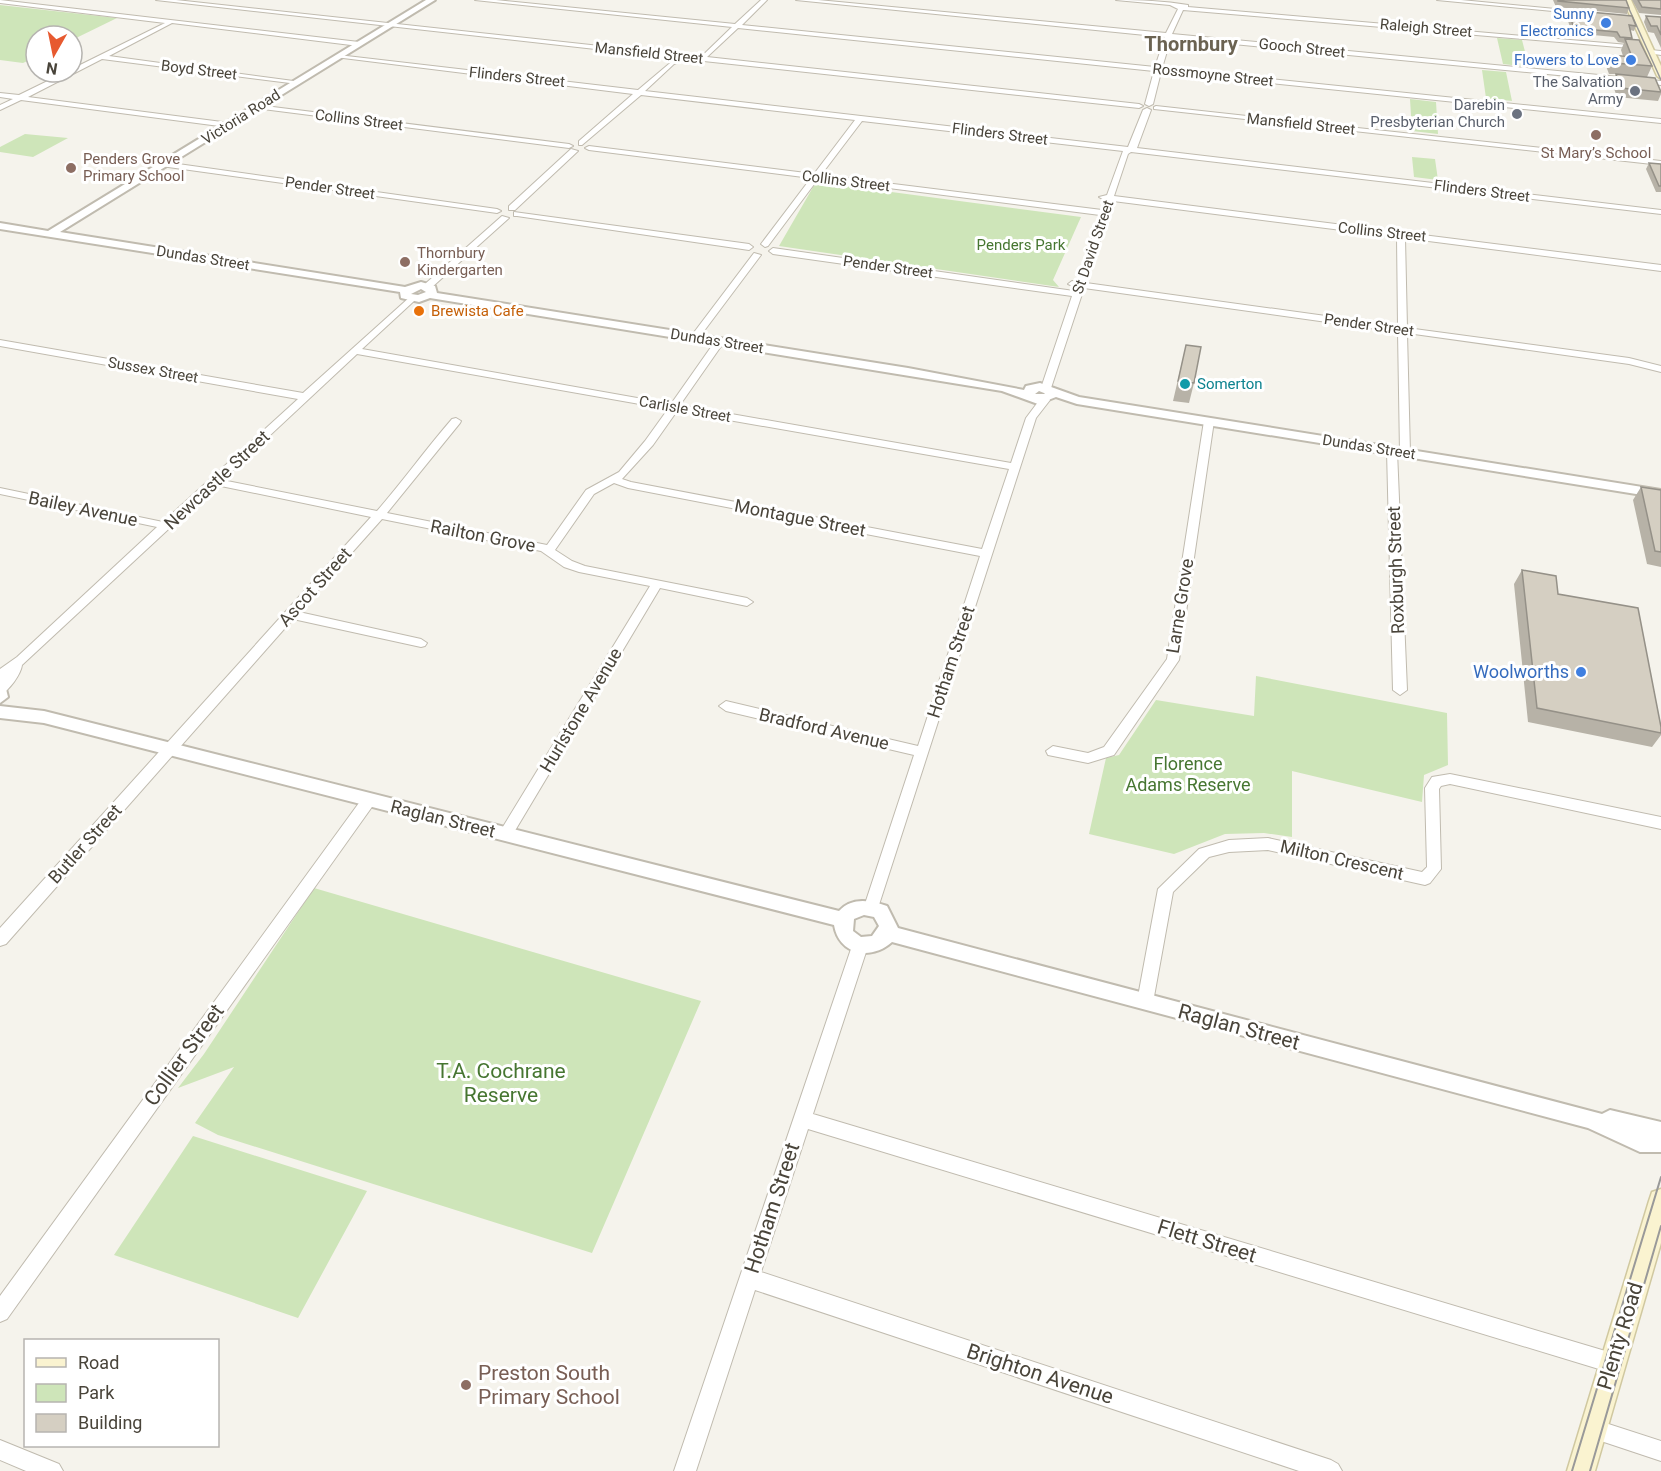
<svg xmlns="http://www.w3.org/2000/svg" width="1661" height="1471" viewBox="0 0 1661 1471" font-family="Roboto,sans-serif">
<rect width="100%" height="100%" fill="#f5f3ec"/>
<path fill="#cee5b9" d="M0 5 117 18 72 40V36H36V57L23 63 0 60Z
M1497 38 1522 40 1529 67 1503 64Z
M1482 70 1506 72 1512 101 1486 98Z
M1410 99 1436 102 1438 134 1412 131Z
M25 134 68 138 33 157 0 152V147Z
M1412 157 1435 159 1438 180 1414 177Z
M816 182 1081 217 1053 280 1059 287 779 246Z
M1256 676 1447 713 1448 765 1424 775 1422 802 1292 771V837L1264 833 1225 834 1174 854 1089 834 1106 758 1119 755 1156 700 1254 716Z
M314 888 701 1001 592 1253 218 1135 195 1123 234 1067 178 1088 204 1054Z
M193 1136 367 1191 298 1318 114 1255Z"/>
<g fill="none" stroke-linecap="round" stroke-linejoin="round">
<defs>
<path id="minor" d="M0 0 359 42 362 44 359 46 172 23 109 56 301 82 298 84 102 59 28 97 230 123V127H227L21 100 0 110V105L13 99 0 97V93L19 95 66 72H72V69L165 23 0 3Z
M156 0H176L701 57 732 27 475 0H496L735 24 761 0H767L742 25 1155 67 1165 37 796 0H818L1166 33 1178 9 1170 5 1116 0C1141 0 1164 1 1188 5V7L1640 46 1642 49 1183 10 1172 34 1661 81V85L1171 38 1162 68 1661 119V123L1161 72 1153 104 1149 106 1145 104 1154 71 738 28 707 57 1139 104 1143 106 1139 108 685 59 674 64 645 91 1128 147 1143 110 1147 108 1151 110 1137 148 1661 210V214L1131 152 1128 154 1114 196 1661 265V271L1405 238 1407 328 1629 358 1661 366V372L1629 364 1407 333 1410 453 1405 456 1400 453 1398 332 1084 288 1051 388 1046 391 1041 388 1072 296 773 254 769 251 773 248 1074 291 1075 287 1068 284 1072 281 1077 282 1100 215 818 179 768 246 765 247 761 244 811 178 589 150 585 148 589 146 814 174 855 120 641 95 582 145H579V141L633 94 335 57 338 55 638 90 676 58ZM862 121 1123 151 1107 195 1099 197 1105 200 1102 210 821 175ZM1113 201 1397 237 1398 326 1086 283Z
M1437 0H1461L1587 12 1584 14Z
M1650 50 1661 51V55L1648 53Z
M257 105 569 144 573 146 569 148 255 108 253 107Z
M1156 106 1661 161V165L1154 109V107Z
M571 149 578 151 515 210H509V206Z
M164 162 497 209 501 211 497 213 161 166V162Z
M514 212 749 244 753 247 749 250 517 216H514Z
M502 216 509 218 431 288H425V284Z
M754 253 761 255 698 339H692V335Z
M411 296 416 299 414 301 362 349 671 404 716 340 719 339 724 342 680 405 1011 463 1026 418 1041 398H1049L1050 400 1036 418 877 911 872 913 867 911 864 907 914 755 726 711 719 706 726 701 918 746 980 556 628 488 614 483 594 494 555 550 572 561 585 566 747 598 753 602 747 606 660 588 510 839H500L498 835 650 586 579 572 564 567 541 551 382 519 299 612 421 639 427 643 425 646 421 647 293 619 6 944 0 946V928L371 517 216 485 22 665C21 674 9 691 0 695V669L17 657 157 527 0 494V488L163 522 298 399 0 346V340L303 393ZM357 354 668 409 645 441 619 472 586 490 547 545 387 513 460 423 461 421 456 418 452 419C426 449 403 481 377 511L222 480ZM677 411 1009 469 982 549 631 482 622 479 653 445Z
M1209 418 1214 421 1179 660 1114 755 1088 763 1048 755 1046 751 1053 746 1088 753 1104 747 1167 659 1204 421Z
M1392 448 1397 451 1407 690 1400 695 1393 690 1387 451Z
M1450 774 1661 817V829L1450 784 1441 786 1439 789 1441 869 1430 883 1425 885 1268 850 1229 852 1209 857 1173 892 1153 1002 1151 1007 1145 1009 1139 1007 1137 1002 1158 889 1199 849 1229 840 1268 838 1422 872 1427 867 1425 788 1432 777Z
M369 795 374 796 376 800 374 804 7 1319 0 1322V1296L364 796Z
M860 939 866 941 868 946 813 1114 1612 1353 1619 1356 1622 1363 1619 1370 1612 1373 808 1129 761 1272 1331 1460 1338 1464 1342 1471H1299L755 1290 696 1471H674L852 946 854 941Z
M1593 1419 1661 1441V1461L1586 1436 1583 1429 1586 1422Z
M0 1440 59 1464 63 1471H26L0 1460Z"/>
<path id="tertiary" d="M426 0H435L60 232 405 287 421 282 435 286 437 293 908 368 1024 390 1026 386 1040 383 1079 397 1661 490V498L1077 404 1056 397 1038 404 1002 391 430 298 419 302 401 298 400 292 0 229V223L48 231ZM421 289 426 292 418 295 411 294ZM1039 391 1044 393 1045 394H1035Z
M0 687 6 689 8 697 0 703Z
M0 706 44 711 839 911C852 897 870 900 887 906L898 928 1602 1114 1610 1110 1661 1122V1152H1640L1588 1128 892 942C871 961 839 955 834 925L44 723 0 718ZM864 915 874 917 879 926 872 936 861 937 853 931 854 919Z"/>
<path id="secondary" d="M1623 0H1631L1661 66V79L1657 76Z
M1661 1189V1243L1595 1471H1567L1649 1201 1652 1192Z"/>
</defs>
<use href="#minor" stroke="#c0bbaf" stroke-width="2"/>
<use href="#tertiary" stroke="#c0bbaf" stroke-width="4"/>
<use href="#secondary" stroke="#d0c8a0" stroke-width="3"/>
<use href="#minor" fill="#fff" fill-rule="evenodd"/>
<use href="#tertiary" fill="#fff" fill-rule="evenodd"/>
<use href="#secondary" fill="#faf3d0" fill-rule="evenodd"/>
<path stroke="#999" stroke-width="1.5" d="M1625 0 1661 80"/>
<path stroke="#999" stroke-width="2" d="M1572 1471 1661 1177
M1590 1471 1661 1226"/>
</g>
<path fill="#b7b2a7" d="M1553 0H1626L1629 8 1627 14 1556 7Z
M1632 0H1661V15L1639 13Z
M1568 10 1636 26 1634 31 1630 30 1632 38V40L1652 66 1647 77 1661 91V94L1658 101 1617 97 1612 83 1616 74H1609L1606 66 1611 55 1623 56 1621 50 1624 43 1618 42 1614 37 1572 33 1566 15Z
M1646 16 1661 17V48L1654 33 1648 32 1644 22Z
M1649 163 1661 164V192H1656L1646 169Z
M1186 345 1194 383 1189 403 1173 401Z
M1641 487 1661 490V567L1647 564 1633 500Z
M1522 570 1558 594 1661 727V735L1652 747 1528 722 1514 584Z"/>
<path fill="#d5cfc2" stroke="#959188" stroke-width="1.5" d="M1558 0H1626L1629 8 1558 1Z
M1638 0H1661V9L1642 7Z
M1568 10 1632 16 1636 26 1629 25 1632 38 1620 37 1617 32 1574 28Z
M1646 16 1661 17V35L1657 26H1651Z
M1625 39 1639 40 1652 66 1614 63 1611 55 1632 57Z
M1616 74 1655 78 1661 92 1621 88Z
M1649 163 1661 164V186H1659Z
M1186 345 1201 347 1194 383 1178 381Z
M1641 487 1661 490V552L1655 551Z
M1522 570 1556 576 1558 594 1638 608 1661 727V733L1537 708Z"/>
<g fill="#3f7fe0" stroke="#fff" stroke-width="2">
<circle cx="1606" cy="23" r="6"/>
<circle cx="1631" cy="60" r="6"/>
<circle cx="1581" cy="672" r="6"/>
</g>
<g fill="#6b7280" stroke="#fff" stroke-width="2">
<circle cx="1635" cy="91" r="6"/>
<circle cx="1517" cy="114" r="6"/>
</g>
<g fill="#8d6e63" stroke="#fff" stroke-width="2">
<circle cx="1596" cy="135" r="6"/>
<circle cx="71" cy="168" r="6"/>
<circle cx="405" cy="262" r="6"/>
<circle cx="466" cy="1385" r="6"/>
</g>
<circle fill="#e8710a" stroke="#fff" stroke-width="2" cx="419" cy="311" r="6"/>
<circle fill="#0f9aa8" stroke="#fff" stroke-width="2" cx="1185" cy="384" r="6"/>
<g text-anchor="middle" stroke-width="6" stroke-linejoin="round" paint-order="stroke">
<g font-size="15" fill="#366cbe" stroke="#fff" text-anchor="end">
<text x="1594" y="19">Sunny<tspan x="1594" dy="17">Electronics</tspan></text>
<text x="1619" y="65">Flowers to Love</text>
</g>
<g font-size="15" fill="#49443a" stroke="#fff">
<text transform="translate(1426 28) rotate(5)" y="5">Raleigh Street</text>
<text transform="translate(1302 48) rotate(6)" y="5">Gooch Street</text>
<text transform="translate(649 53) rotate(6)" y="5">Mansfield Street</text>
<text transform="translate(199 70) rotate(7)" y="5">Boyd Street</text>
<text transform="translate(1213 75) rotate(6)" y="5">Rossmoyne Street</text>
<text transform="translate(517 77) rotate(6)" y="5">Flinders Street</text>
<text transform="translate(241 117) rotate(-32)" y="5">Victoria Road</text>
<text transform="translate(359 120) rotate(7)" y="5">Collins Street</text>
<text transform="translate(1301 124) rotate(6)" y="5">Mansfield Street</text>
<text transform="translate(1000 134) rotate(7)" y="5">Flinders Street</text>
<text transform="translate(846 181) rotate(7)" y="5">Collins Street</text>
<text transform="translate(330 188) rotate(8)" y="5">Pender Street</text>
<text transform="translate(1482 191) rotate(7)" y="5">Flinders Street</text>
<text transform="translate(1382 232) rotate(6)" y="5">Collins Street</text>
<text transform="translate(1093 247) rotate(-71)" y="5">St David Street</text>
<text transform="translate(203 258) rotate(9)" y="5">Dundas Street</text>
<text transform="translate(888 267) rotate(8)" y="5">Pender Street</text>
<text transform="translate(1369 325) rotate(8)" y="5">Pender Street</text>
<text transform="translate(717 341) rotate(9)" y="5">Dundas Street</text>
<text transform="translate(153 370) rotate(10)" y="5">Sussex Street</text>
<text transform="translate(685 409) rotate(10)" y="5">Carlisle Street</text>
<text transform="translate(1369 447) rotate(9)" y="5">Dundas Street</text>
</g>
<g font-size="15" fill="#5b616d" stroke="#fff" text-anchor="end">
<text x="1623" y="87">The Salvation<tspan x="1623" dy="17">Army</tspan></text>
<text x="1505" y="110">Darebin<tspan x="1505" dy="17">Presbyterian Church</tspan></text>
</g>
<g font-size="15" fill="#785e54" stroke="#fff" text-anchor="start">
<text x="1596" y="158" text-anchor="middle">St Mary’s School</text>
<text x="83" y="164">Penders Grove<tspan x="83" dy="17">Primary School</tspan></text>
<text x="417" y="258">Thornbury<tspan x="417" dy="17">Kindergarten</tspan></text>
</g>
<g font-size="15" fill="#467631" stroke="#fff">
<text x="1021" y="250">Penders Park</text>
</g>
<g font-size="15" fill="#c56008" stroke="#fff" text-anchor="start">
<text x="431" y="316">Brewista Cafe</text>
</g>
<g font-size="15" fill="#0d838f" stroke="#fff" text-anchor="start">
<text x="1197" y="389">Somerton</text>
</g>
<g font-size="18" fill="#49443a" stroke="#fff">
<text transform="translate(217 480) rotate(-43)" y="6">Newcastle Street</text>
<text transform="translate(83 509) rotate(12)" y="6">Bailey Avenue</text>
<text transform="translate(800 518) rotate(11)" y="6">Montague Street</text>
<text transform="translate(483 536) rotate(11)" y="6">Railton Grove</text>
<text transform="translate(1396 570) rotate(-92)" y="6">Roxburgh Street</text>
<text transform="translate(315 587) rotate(-48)" y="6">Ascot Street</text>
<text transform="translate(1180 606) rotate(-81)" y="6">Larne Grove</text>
<text transform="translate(951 662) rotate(-72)" y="6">Hotham Street</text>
<text transform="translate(581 710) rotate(-59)" y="6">Hurlstone Avenue</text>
<text transform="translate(824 729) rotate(13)" y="6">Bradford Avenue</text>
<text transform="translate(443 819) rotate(14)" y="6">Raglan Street</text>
<text transform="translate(85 844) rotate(-48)" y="6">Butler Street</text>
<text transform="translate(1342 860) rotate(13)" y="6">Milton Crescent</text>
</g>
<g font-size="18" fill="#366cbe" stroke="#fff" text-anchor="end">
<text x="1569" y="678">Woolworths</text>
</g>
<g font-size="18" fill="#467631" stroke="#fff">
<text x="1188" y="770">Florence<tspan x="1188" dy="21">Adams Reserve</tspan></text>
</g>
<g font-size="20" font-weight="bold" fill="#6b6352" stroke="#fff">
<text x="1191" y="51">Thornbury</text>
</g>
<g font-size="21" fill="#49443a" stroke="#fff">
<text transform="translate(1239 1027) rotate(15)" y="7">Raglan Street</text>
<text transform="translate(184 1055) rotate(-54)" y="7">Collier Street</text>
<text transform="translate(772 1208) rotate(-72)" y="7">Hotham Street</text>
<text transform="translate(1207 1241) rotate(17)" y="7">Flett Street</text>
<text transform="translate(1620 1336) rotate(-73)" y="7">Plenty Road</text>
<text transform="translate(1040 1374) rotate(18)" y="7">Brighton Avenue</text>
</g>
<g font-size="21" fill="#467631" stroke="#fff">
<text x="501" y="1078">T.A. Cochrane<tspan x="501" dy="24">Reserve</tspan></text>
</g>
<g font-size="21" fill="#785e54" stroke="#fff" text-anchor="start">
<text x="478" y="1380">Preston South<tspan x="478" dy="24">Primary School</tspan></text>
</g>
</g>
<rect x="24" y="1339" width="195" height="108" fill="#ffffff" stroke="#b6b4b0" stroke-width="1.5"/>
<rect x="36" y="1358" width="30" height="9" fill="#faf3d0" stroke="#b6b4b0" stroke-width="1.5"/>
<text x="78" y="1369" font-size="18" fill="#49443a">Road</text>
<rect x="36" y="1384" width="30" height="18" fill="#cee5b9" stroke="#b6b4b0" stroke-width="1.5"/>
<text x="78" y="1399" font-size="18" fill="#49443a">Park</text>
<rect x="36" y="1414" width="30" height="18" fill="#d5cfc2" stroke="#b6b4b0" stroke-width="1.5"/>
<text x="78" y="1429" font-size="18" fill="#49443a">Building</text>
<g transform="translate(54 54) rotate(189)"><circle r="28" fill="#ffffff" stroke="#b6b4b0" stroke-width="1.5"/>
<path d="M0-4.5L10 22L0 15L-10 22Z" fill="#e75a30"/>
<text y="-9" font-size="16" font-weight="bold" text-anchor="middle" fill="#49443a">N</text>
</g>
</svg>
